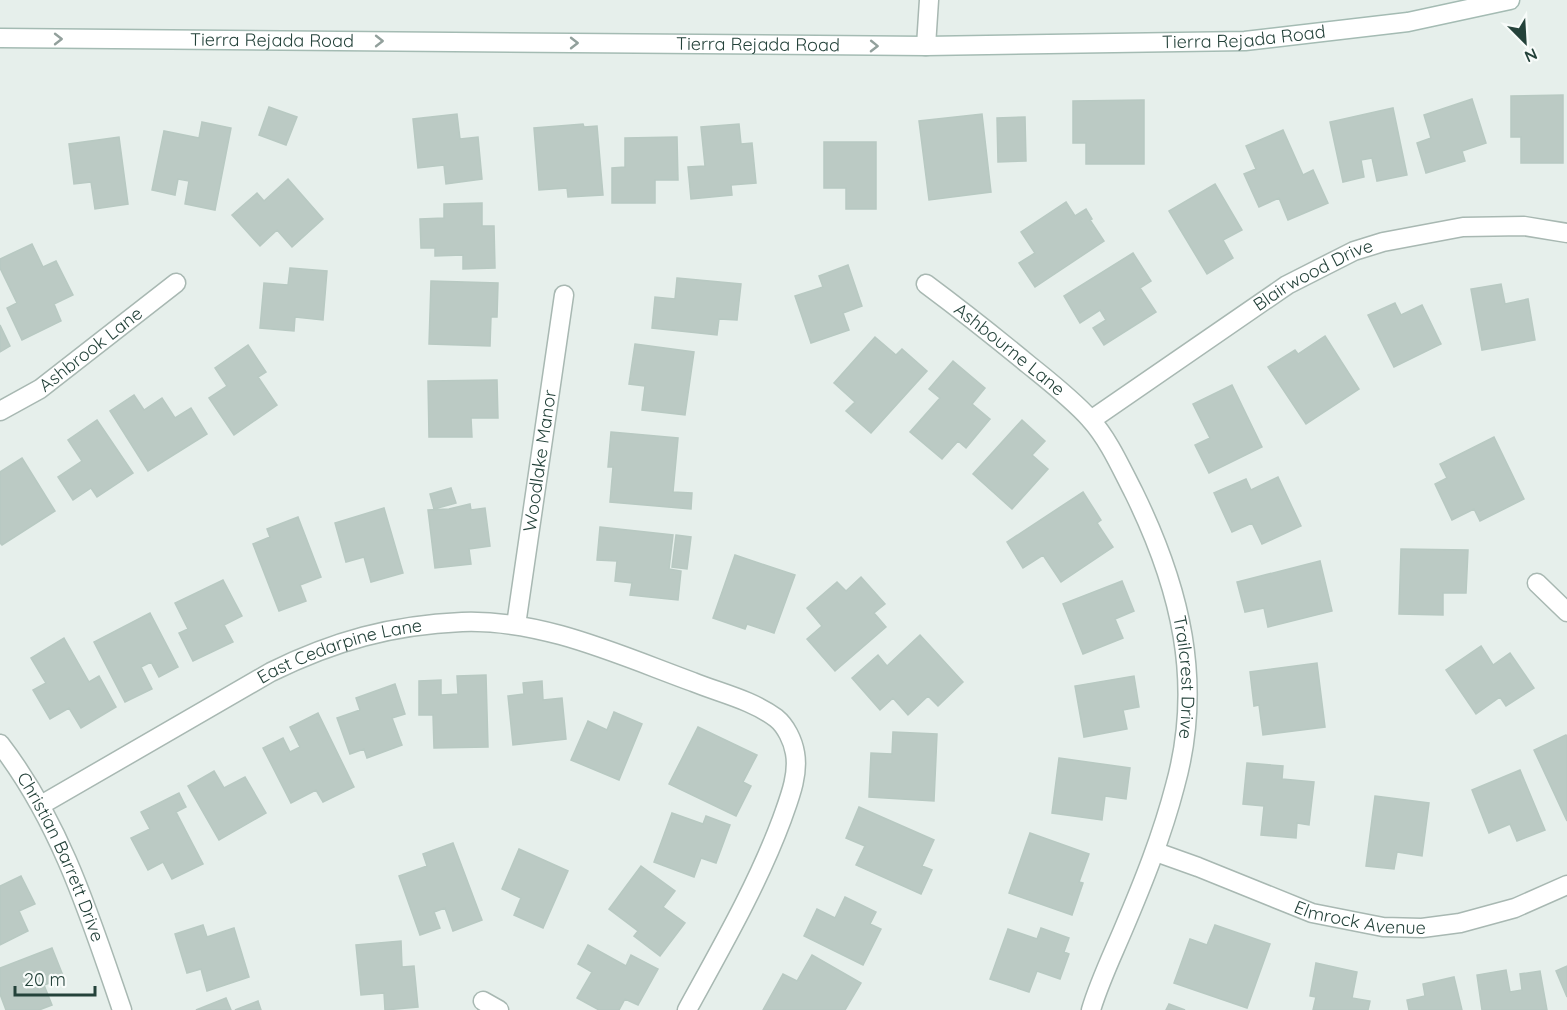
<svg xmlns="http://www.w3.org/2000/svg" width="1567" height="1010" viewBox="0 0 1567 1010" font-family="Quicksand,sans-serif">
<rect width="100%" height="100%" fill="#e6efeb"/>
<path fill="#bbcac4" stroke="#b8c9c2" stroke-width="1.5" d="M1563 95V163H1521V137H1511V96Z
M1472 99 1486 143 1462 151 1465 161 1426 173 1417 143 1431 138 1424 115Z
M1144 100V164H1086V143H1073V101Z
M269 107 297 117 286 145 259 135Z
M1393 108 1407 175 1377 181 1372 158 1361 160 1364 177 1343 182 1330 122Z
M457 114 460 139 478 137 482 179 446 184 444 165 418 168 413 119Z
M982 114 991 192 929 200 919 121Z
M1025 117 1026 161 998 162 997 118Z
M202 122 231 128 215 210 185 204 189 181 178 179 175 195 152 190 164 131 199 138Z
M583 124 584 127 597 126 603 195 568 197 567 188 539 190 534 128Z
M739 124 741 144 752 143 756 183 731 185 732 195 691 199 688 167 705 166 701 127Z
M1283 130 1303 175 1313 170 1328 203 1288 220 1279 198 1259 207 1244 174 1256 169 1246 146Z
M119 137 128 204 95 209 91 182 74 184 69 144Z
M677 137 678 180H655V203H612V168L625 167V138Z
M824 142H876V209H846V188H824Z
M288 179 323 219 292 247 277 230 260 246 232 215 257 193 264 201Z
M1215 184 1242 230 1223 240 1233 258 1207 274 1169 211Z
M1066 202 1075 216 1086 209 1092 219 1090 220 1104 241 1035 287 1019 263 1035 253 1021 232Z
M482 203V226H494L495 268 463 269V255L435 256V248H421L420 219 444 218V204Z
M32 244 43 267 56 261 73 295 54 304 61 321 22 340 7 308 17 303 0 268V259Z
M1133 253 1151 281 1140 288 1156 312 1104 345 1093 328 1106 320 1100 310 1080 323 1064 296Z
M848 265 862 306 843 313 849 330 811 343 795 296 823 287 819 276Z
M290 268 327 271 323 320 295 317 294 331 260 328 264 283 288 285Z
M677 278 741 284 737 320 719 319 717 335 652 328 655 297 675 299Z
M431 281 498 283 497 317H491L490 346 429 344Z
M1501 284 1505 304 1528 299 1535 340 1482 350 1471 289Z
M1395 303 1401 315 1422 305 1441 344 1394 367 1368 315Z
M0 325 10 346 0 352Z
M1325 336 1359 389 1306 424 1268 367 1295 350 1298 354Z
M875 337 896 355 902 349 927 371 871 433 846 411 855 402 834 383Z
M635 344 694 352 685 415 642 410 645 386 629 384Z
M248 345 266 372 258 377 277 405 234 435 209 398 227 386 215 368Z
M953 361 985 388 972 404 990 419 966 448 958 441 942 459 910 432 940 398 929 389Z
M497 380 498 418H471L472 437H429L428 381Z
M1232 385 1262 447 1209 473 1195 445 1210 438 1193 404Z
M134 395 144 410 162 398 175 418 191 408 207 434 148 471 110 411Z
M97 420 133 473 97 497 91 488 73 500 58 477 82 461 68 440Z
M1022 420 1045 441 1032 455 1048 469 1012 509 973 474Z
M611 432 678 438 673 492 692 493 691 509 610 502 613 467H608Z
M1494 437 1524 499 1480 521 1474 509 1452 520 1435 484 1447 478 1440 464Z
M22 458 55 511 2 545 0 543V472Z
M1278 477 1301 526 1262 544 1252 523 1232 532 1214 493 1246 479 1251 490Z
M451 488 456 503 434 509 430 494Z
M1083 492 1101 520 1097 523 1113 547 1061 582 1043 555 1023 568 1007 542Z
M470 504 471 510 485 508 490 546 469 549 471 564 435 568 428 510 449 509Z
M384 508 403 573 371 582 364 557 346 562 335 523Z
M298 517 321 577 300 585 306 601 279 611 253 544 270 537 267 529Z
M600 527 673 535 669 569 681 571 678 600 630 595 632 583 615 581 617 561 597 560Z
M676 535 691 537 687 569 672 567Z
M1401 549 1468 550 1466 593H1443V615L1399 614Z
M735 555 795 575 774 633 747 624 745 629 713 618Z
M1320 561 1332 611 1268 627 1264 608 1245 612 1237 582Z
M861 577 885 604 874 613 886 627 835 671 807 639 822 626 807 608 837 582 846 591Z
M223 580 242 616 224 625 233 642 193 661 179 633 188 629 175 603Z
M1122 581 1134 611 1115 619 1123 638 1083 654 1063 604Z
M150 613 178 667 159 677 151 662 141 667 152 689 125 702 94 642Z
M920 635 963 682 938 706 928 696 908 715 893 698 880 710 852 678 878 655 887 666Z
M64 638 89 682 99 676 116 707 81 728 69 708 50 719 33 690 46 683 31 658Z
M1481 646 1493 665 1510 653 1534 688 1506 706 1500 697 1476 714 1446 670Z
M1317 663 1325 727 1263 735 1259 705 1254 706 1250 672Z
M486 675 488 747 434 748 433 715H419V681L441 680V695L458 694 457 676Z
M1134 676 1139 707 1123 710 1127 729 1084 737 1075 686Z
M542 681 543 700 562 698 566 739 513 745 508 696 524 694 523 683Z
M395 684 405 714 392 718 402 745 367 758 364 749 350 754 337 718 360 710 356 698Z
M614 712 642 724 619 780 571 760 588 721 607 730Z
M318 713 354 787 323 802 316 790 291 803 263 748 283 738 290 752 300 747 290 727Z
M698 727 757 755 743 782 751 786 736 816 669 784Z
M893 732 937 734 934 801 869 797 871 753 892 754Z
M1566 735 1567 736V821L1534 750Z
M1059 758 1130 768 1126 799 1105 796 1102 820 1052 813Z
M1247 763 1283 766 1282 779 1314 782 1309 825 1297 823 1296 838 1261 835 1264 806 1243 804Z
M1520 770 1545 830 1517 841 1510 824 1489 833 1472 790Z
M214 771 224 788 245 777 266 813 219 840 188 786Z
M179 793 186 807 176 812 203 864 172 879 163 862 148 870 131 838 150 829 141 812Z
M1375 796 1429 803 1422 856 1397 852 1394 869 1366 866Z
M859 807 934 840 922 866 932 870 921 894 856 865 865 846 846 838Z
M672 813 703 824 706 816 730 825 716 863 701 858 694 877 654 862Z
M1030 833 1089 854 1079 882 1083 883 1072 915 1009 893Z
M453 843 482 920 453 931 445 908 434 912 440 928 420 935 399 876 427 866 423 854Z
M519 849 568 871 543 928 514 915 521 898 502 889Z
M641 866 675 891 663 907 685 923 660 956 634 936 638 931 609 909Z
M21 876 35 904 19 911 28 931 0 945V886Z
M845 897 876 912 870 924 881 929 863 965 804 936 817 909 835 918Z
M203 925 207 937 234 928 249 977 207 991 201 969 187 973 175 934Z
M1215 925 1270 944 1247 1008 1174 983 1190 939 1207 945Z
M1041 928 1069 938 1064 952 1069 954 1060 979 1037 971 1029 992 990 979 1008 929 1037 939Z
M401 941 402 967 414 966 418 1007 385 1010 384 993 361 995 356 945Z
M588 945 626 966 631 955 658 969 638 1005 625 999 619 1010H599L577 998 592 972 578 964Z
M52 948 64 978 44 985 52 1005 39 1010H6L0 994V968Z
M812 955 861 983 845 1010H763L783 974 797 981Z
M1316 963 1357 972 1352 998 1370 1001 1368 1010H1313L1316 997 1310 996Z
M1567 966V997L1556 971Z
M1506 970 1510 992 1522 990 1520 974 1540 971 1547 1010H1482L1477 975Z
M1454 977 1462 1010H1409L1407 1000 1425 996 1423 984Z
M226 998 231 1010H196Z
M258 1001 261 1010H235Z
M1169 1004 1185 1010H1166Z"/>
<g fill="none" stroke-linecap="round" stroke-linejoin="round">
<defs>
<g id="minor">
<path d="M926 46 929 0"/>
<path id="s1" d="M926 284C961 310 995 337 1029 365 1050 382 1072 399 1090 419 1109 440 1121 468 1134 493 1180 587 1204 682 1175 786 1162 836 1143 883 1123 930 1112 956 1099 983 1091 1010"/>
<path id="s2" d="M0 411 40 389 176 283"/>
<path id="s3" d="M1091 420 1287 285 1354 251 1383 242 1463 227 1524 226 1567 233"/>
<path d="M1537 583 1567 612"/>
<path id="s4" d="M516 625 564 295"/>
<path id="s5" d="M41 805 271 672C334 641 392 625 462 622 542 619 619 655 693 682 720 693 752 700 776 718 786 726 793 741 795 753 799 775 789 799 782 819 757 886 721 948 687 1010"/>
<path id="s6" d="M1156 852 1198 867 1312 913 1383 927 1422 928 1460 923 1515 908 1567 885"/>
<path d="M483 1001 499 1010"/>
</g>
<g id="tertiary">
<path id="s7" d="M0 744C61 823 90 917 122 1010"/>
</g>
<g id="secondary">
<path id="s8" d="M0 38 926 46 1245 41 1408 22 1510 0"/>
</g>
</defs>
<use href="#minor" stroke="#a8b8b2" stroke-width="21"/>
<use href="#tertiary" stroke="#a8b8b2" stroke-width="21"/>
<use href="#secondary" stroke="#a4bbb3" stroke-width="21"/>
<use href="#minor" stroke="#fff" stroke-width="18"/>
<use href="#tertiary" stroke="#fff" stroke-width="18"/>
<use href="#secondary" stroke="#fff" stroke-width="18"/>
</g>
<defs><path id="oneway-chevron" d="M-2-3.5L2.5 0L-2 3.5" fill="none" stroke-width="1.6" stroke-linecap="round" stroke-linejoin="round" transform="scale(1.5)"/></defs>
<g stroke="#92a09c">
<use href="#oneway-chevron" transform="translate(58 39)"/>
<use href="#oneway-chevron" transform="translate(379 41)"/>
<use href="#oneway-chevron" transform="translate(574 43)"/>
<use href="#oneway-chevron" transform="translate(874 46) rotate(1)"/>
</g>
<g text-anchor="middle" stroke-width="4.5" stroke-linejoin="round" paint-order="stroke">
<g font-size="18" fill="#24423a" stroke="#f7fbf9">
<text dy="6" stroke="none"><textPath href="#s8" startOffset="1244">Tierra Rejada Road</textPath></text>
<text dy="6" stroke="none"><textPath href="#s8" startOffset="272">Tierra Rejada Road</textPath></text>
<text dy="6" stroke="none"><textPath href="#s8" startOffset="758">Tierra Rejada Road</textPath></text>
<text dy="6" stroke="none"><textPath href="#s3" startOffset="266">Blairwood Drive</textPath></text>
<text dy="6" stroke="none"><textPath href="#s2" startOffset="110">Ashbrook Lane</textPath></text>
<text dy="6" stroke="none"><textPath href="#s1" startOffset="106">Ashbourne Lane</textPath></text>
<text dy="6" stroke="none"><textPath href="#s4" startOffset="166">Woodlake Manor</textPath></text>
<text dy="6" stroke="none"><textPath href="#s5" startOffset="338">East Cedarpine Lane</textPath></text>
<text dy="6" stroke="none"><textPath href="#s1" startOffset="492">Trailcrest Drive</textPath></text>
<text dy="6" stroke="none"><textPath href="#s7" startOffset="129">Christian Barrett Drive</textPath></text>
<text dy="6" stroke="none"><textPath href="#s6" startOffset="216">Elmrock Avenue</textPath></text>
</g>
</g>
<g transform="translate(1525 42) rotate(156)" stroke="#f7fbf9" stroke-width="4.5" paint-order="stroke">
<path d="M0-4.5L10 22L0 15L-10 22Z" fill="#24423a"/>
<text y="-9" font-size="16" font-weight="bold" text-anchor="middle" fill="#24423a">N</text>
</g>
<path d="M15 986v9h80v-9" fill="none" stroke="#24423a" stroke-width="3"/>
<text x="24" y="986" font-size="18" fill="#24423a" stroke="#f7fbf9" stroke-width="4.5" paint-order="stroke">20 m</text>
</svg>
